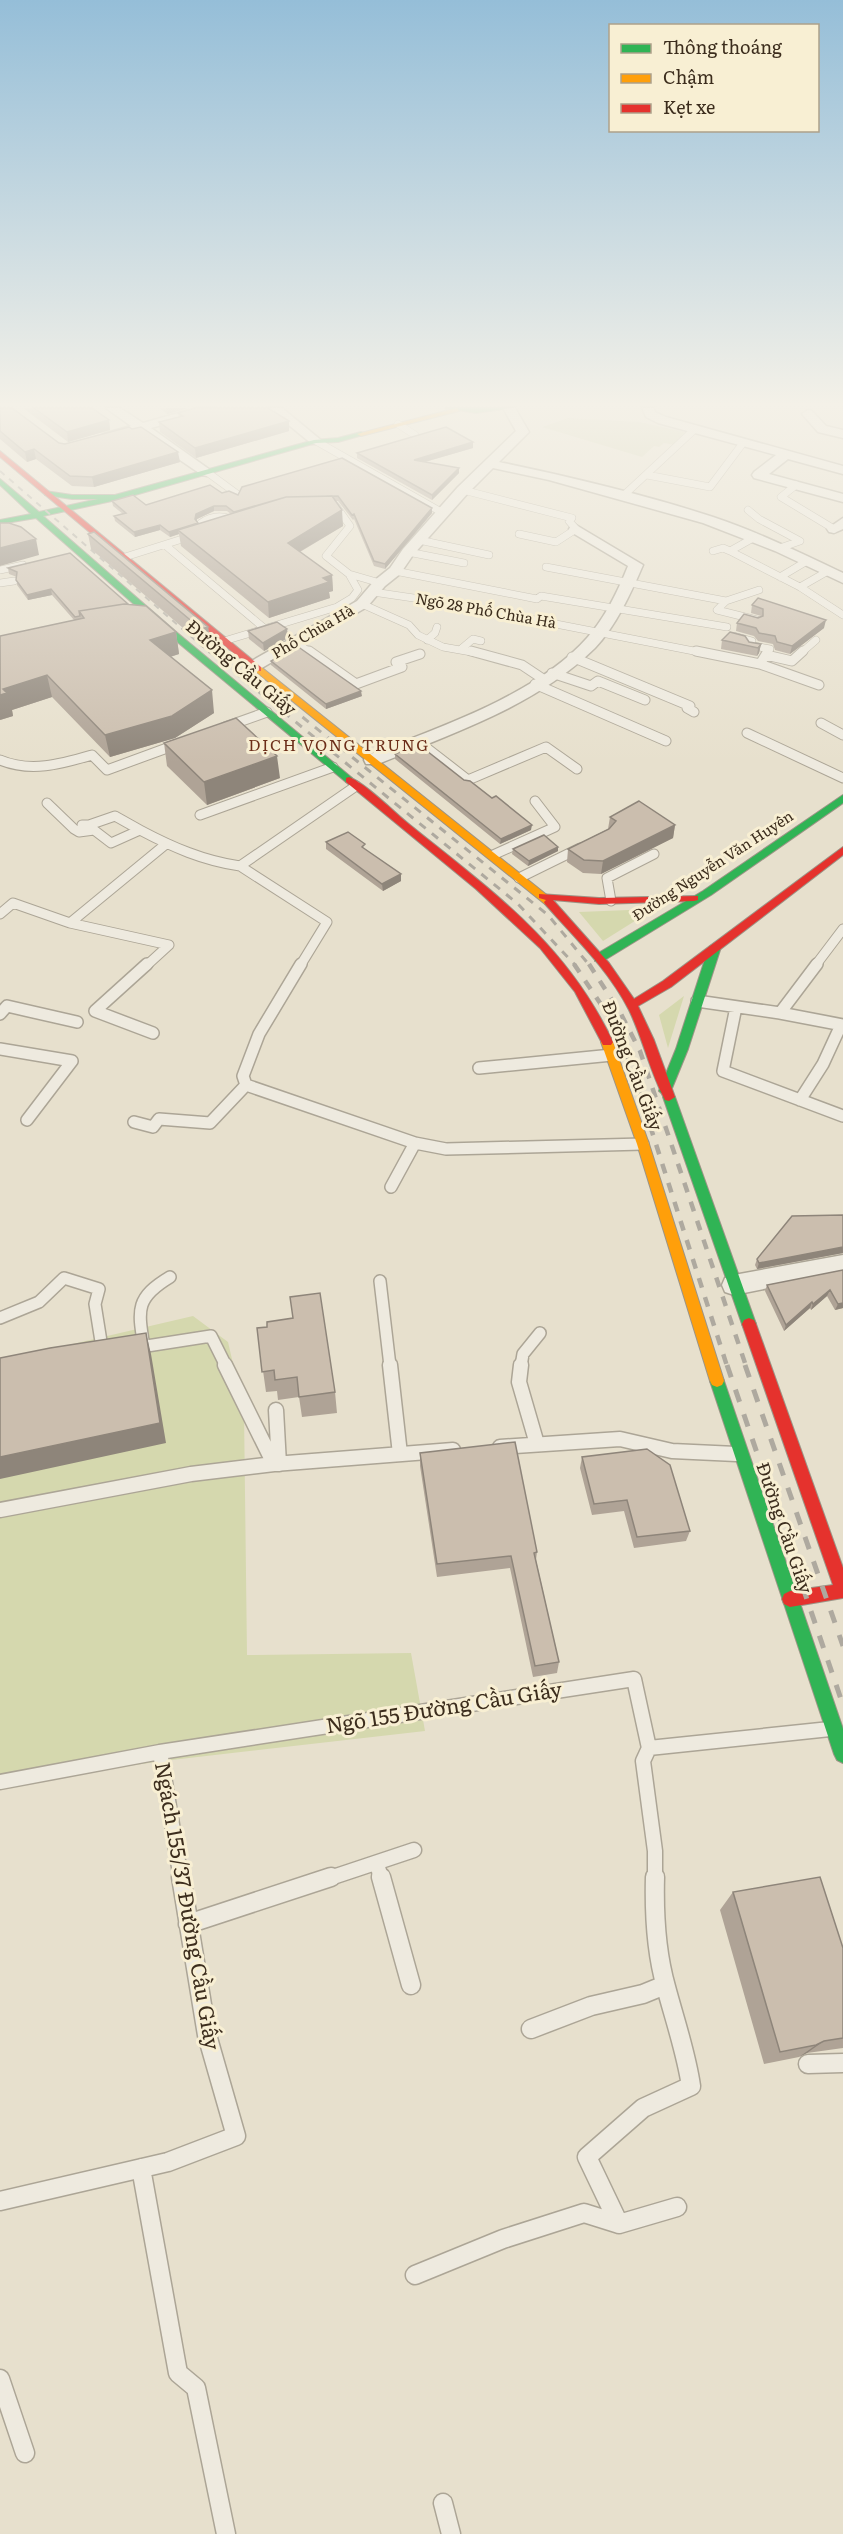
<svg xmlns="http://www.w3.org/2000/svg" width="843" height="2534" viewBox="0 0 843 2534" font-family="Literata,serif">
<rect width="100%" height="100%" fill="#e7e0cd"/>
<path fill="#d5d8ae" d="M654 909 603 941 579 912Z
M684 996 668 1048 659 1015Z
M193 1316 228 1342 244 1411 247 1655 411 1653 425 1731 163 1761 0 1784V1361Z"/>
<path fill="#d0d1ae" d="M568 418 639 422 685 432 675 445 664 443 659 447 654 446 642 457 542 427Z"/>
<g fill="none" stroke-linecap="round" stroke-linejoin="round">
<defs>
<path id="lane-far4" d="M398 424 415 435
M316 441 443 513
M207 472 237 494
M647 475 710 487 743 443
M796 485 781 497 834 529
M463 490 572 518 569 521 576 529 556 542 519 534
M623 496 695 429
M748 510 759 519 800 541 780 548
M209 531 201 523C211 516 220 515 231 519L227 525
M419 540 489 555
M165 545 264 628
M713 551 723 548 730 551 755 537
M730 551 800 587 843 615
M408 552 464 563
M125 557 195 535
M546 567 726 601 717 610 757 620
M0 570 23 565
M395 571 537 599 541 596 727 627
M349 574 380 583
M780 577 807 561
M0 583 14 581
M800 587 828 571
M373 592 454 604 704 653
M726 601 759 590
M362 604 409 625 418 635 443 647 477 653
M734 636 752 641 749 645 770 649 767 653
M427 640 435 633 437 627
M224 641 337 607 352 598 358 590 349 574 326 556 350 526 336 506H331
M297 643 311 653
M461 649 473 639 481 641
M801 653 816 640"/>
<path id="lane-far3" d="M309 651 356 684 402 667 396 662 420 654
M471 651 522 665 543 679
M696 651 760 664 819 685
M766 655 792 661 803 651
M572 657 690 706 687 708 694 712
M760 664 768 651
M552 673 591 686 598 681 645 700
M535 684 666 741
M821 723 843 735
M225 727 267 712
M747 733 843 778
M419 742 468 780 546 747 577 769
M0 760C31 773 61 764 92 755L107 770 178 744
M47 803 74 829 79 832 94 830 111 843 140 830C172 847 204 861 240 866L356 786
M200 815 333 767
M82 825H89L115 816 140 830
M493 855 555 827 535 801
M240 866 327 922 300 966
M519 878 580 848
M611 901 607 878 654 854
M0 914 13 903 70 923 169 945
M70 923 166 844
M146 966 169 945
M815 966 843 929"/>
<path id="lane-far2" d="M147 964 95 1011 153 1033
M301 964 259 1034 243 1076 246 1085 415 1143 446 1149 643 1144
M697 1001 780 1013 817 964
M736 1007 723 1071 843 1116
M780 1013 843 1025
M0 1014 7 1006 77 1022
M0 1049 72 1061 27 1120
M479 1068 612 1055
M800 1100 823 1064 841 1025
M134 1122 153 1127 159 1119 210 1123 246 1085
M391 1187 415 1143
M380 1281 390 1366
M0 1318 39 1302 64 1278 99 1289 95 1304 103 1354
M144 1347C138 1310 135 1298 170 1277
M134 1348 211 1336 226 1366
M521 1366 523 1354 540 1333"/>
<path id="lane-far1" d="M225 1365 274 1464
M390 1365 400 1454
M521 1365 519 1382 537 1444
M276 1410 279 1464
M500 1447 620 1439 672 1451 736 1454
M0 1510 191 1474 274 1464 453 1450
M649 1748 643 1761 655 1851V1879
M160 1752 181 1879
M0 1782 160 1752 634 1679 649 1748 830 1729
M377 1863 381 1879
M327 1879 414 1850"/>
<path id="lane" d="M381 1877 411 1985
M188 1924 331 1877
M531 2029 591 2006 643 1994 665 1985
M808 2064 843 2063
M141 2168 178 2373 196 2388 226 2534
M0 2201 168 2162 236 2136 207 2035 181 1877
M619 2224 677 2207
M415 2275 503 2239 584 2213 619 2224 587 2157 643 2108 691 2086C686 2052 675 2021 666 1987 656 1952 654 1914 655 1877
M0 2379 25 2453
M443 2503 451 2534"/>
<path id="street" d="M106 408H120L143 423 196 408H215L213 411 151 428 213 472 207 476 202 475 139 432 107 441 103 440 101 437 103 434 131 426Z
M268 408H282L322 441 320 444H312Z
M503 408H515L529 432 499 462C571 477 643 494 713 517 758 532 801 553 843 573V583L775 551 703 523 549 480 493 468 468 493 413 555 400 574 385 586 367 607 260 669H248L246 666 248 663 357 601 375 580 390 568 403 549 458 487 516 431Z
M642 408H654L655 412 666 417 843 466V474L788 459 769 474 843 494V502L754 478 752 475 754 472 776 455 658 423 646 417Z
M808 410 812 411 826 426 843 430V438L818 432 802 414Z
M843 518V529L834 533 829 532 827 529Z
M576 525 643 565C631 593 616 626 595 648 536 706 453 733 378 764H366L364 760 366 756C435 729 537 695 587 638 605 618 618 591 628 566L571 532 569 529 571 526Z
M843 1255V1273L734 1295 725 1292 722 1285 725 1278 734 1275Z"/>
<path id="fast" d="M445 408H510L476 413Z
M361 432 363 433V435L338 442 316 443 121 499 43 516 175 631 352 778V782H346L169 635 36 518 0 524V520L31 514 0 485V479L39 512 98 499H72L45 495V491L72 495H115L314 440 338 438Z
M843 795V803L711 895 603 961H595V955L703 891Z
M715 943 721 947 688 1049 670 1093 675 1097 756 1324 754 1328H744L742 1324 663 1097 664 1095 659 1091 676 1049 709 947Z
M717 1375 722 1377 724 1381 843 1729V1763L837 1760 834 1754 710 1381 712 1377Z"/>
<path id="slow" d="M457 408 459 411 361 436 357 434Z
M255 667H261L553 900V904H545L255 671Z
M607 1038 613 1042 649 1144 724 1381 722 1385 717 1387 712 1385 710 1381 637 1144 601 1042Z"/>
<path id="jam" d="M0 451 261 667V671H255L0 457Z
M349 777C365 783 395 813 410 825 493 892 566 943 613 1042L611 1045H603L575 992 540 948 476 889 346 782V778Z
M843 847V855L671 987 638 1006 654 1040 675 1097 669 1101 665 1100C650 1072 643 1039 629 1010 608 969 575 938 545 904L544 902 546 900 539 898V894L599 898 698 896V900L694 901 599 904 553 900 609 963 634 999 663 981Z
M749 1318 754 1320 756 1324 843 1568V1598L790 1607 784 1604 782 1599 784 1594 790 1591 833 1585 742 1324 744 1320Z"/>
</defs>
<use href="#lane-far4" stroke="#aca596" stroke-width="8"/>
<use href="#lane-far3" stroke="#aca596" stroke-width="11"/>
<use href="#lane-far2" stroke="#aca596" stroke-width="14"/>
<use href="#lane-far1" stroke="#aca596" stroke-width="17"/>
<use href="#lane" stroke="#aca596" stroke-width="21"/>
<use href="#street" stroke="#aca596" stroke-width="3"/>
<use href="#fast" stroke="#9c9486" stroke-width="2"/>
<use href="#slow" stroke="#9c9486" stroke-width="2"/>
<use href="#jam" stroke="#9c9486" stroke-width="2"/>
<use href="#lane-far4" stroke="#eeeadf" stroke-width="7"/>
<use href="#lane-far3" stroke="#eeeadf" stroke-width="9"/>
<use href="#lane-far2" stroke="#eeeadf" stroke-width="11"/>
<use href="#lane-far1" stroke="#eeeadf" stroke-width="14"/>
<use href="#lane" stroke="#eeeadf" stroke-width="18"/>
<use href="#street" fill="#eeeadf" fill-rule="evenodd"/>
<use href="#fast" fill="#30b455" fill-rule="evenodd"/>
<use href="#slow" fill="#ff9f0a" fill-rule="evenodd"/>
<use href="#jam" fill="#e5322d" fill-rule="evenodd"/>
<path stroke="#aea99f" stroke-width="2" stroke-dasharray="6 6" stroke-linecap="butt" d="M0 471 210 653"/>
<path stroke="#aea99f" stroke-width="3" stroke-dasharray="8 8" stroke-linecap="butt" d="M209 651 518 904 576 966
M290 707 548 915 590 966"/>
<path stroke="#aea99f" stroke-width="4.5" stroke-dasharray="10 10" stroke-linecap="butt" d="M574 964 610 1018 630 1063 727 1366
M589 964 621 1014 640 1051 746 1366"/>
<path stroke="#aea99f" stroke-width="5" stroke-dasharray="13 13" stroke-linecap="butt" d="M727 1365 843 1705
M745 1365 843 1646"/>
</g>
<path fill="#afa396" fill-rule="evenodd" d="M0 408 59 443 180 462 94 487 72 486 36 459 27 462 0 439Z
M23 408H92L109 420 110 430 68 442Z
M159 408H188L167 414Z
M178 413 289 421V431L196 458 160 432 159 422 179 417Z
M473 448 425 462 459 473 432 500 357 458V453Z
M342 458 432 508V513L385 569 374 566 354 519 353 520 338 501H336L343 526 300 552 332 575 333 591 329 592 330 598 269 618 181 546 179 534 170 537 160 530 135 537 115 521 114 516 123 514 113 506 112 501 146 505 222 493 238 495ZM214 511H227L231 514 198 524 196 521 197 519Z
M88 534 208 627 210 643 204 646 91 549Z
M8 568 129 604 176 632 179 654 170 657 214 713 175 738 110 757 52 697 12 710 13 716 0 720 74 620 52 595 28 600 17 585V577L9 574Z
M752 605 824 628 790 654 775 650 773 644 758 641 754 636 736 631 737 623 761 616 751 613Z
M287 629 288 638 264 651 249 639 248 631Z
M722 640 749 642 761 644 759 653 757 656 721 649Z
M271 661 362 696 326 709 271 665Z
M164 743 280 778 207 805 167 766Z
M395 754 464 780 492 798 531 830 500 844 395 759Z
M610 817 675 825 673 838 601 874 583 873 567 862 568 849 608 829Z
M326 842 365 849 401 881 383 891 326 849Z
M513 849 558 851 528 866 512 854Z
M843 1215V1253L757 1269 755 1265 757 1259Z
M843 1270V1308L835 1310 827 1296 811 1310 810 1308 784 1331 765 1291 767 1285Z
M257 1328 335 1392 337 1413 302 1417 299 1397 278 1400 277 1391 266 1392Z
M420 1453 537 1552 536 1560 559 1662 557 1673 533 1677 510 1568 437 1577 420 1466Z
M582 1457 690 1531 686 1541 634 1548 624 1511 592 1515 580 1468Z
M733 1892 843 1948V2048L807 2053 799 2057 764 2064 720 1910Z"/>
<path fill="#8e857a" d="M166 408H188L167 414Z
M109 420 110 430 68 442 67 432Z
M289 421V431L196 458 195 448Z
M473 442V448L414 465V460Z
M34 449 36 459 27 462 25 452Z
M178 452 180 462 94 487 92 477Z
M459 468V473L432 500V495Z
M214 506V511L197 519 196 524 195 519 196 514Z
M432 508V513L385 569V564Z
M342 510 343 526 289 558 288 543Z
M198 523 178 530 179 534 170 537 169 532Z
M160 525V530L135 537 134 532Z
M36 539 39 555 0 566V548Z
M332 575 333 591 329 592 330 598 269 618 268 602 323 578Z
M51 589 52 595 28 600 27 595Z
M826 620 824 628 790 654 792 646Z
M208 627 210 643 204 646 201 629Z
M287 629 288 638 264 651 263 643Z
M176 632 179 654 154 662 150 640Z
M761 644 759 653 757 656 758 648Z
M47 675 52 697 12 710 13 716 0 720V695L3 689Z
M212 690 214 713 175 738 110 757 105 735Z
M361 691 362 696 326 709V704Z
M277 756 280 778 207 805 204 782Z
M532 825 531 830 500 844 501 839Z
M675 825 673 838 601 874 603 861Z
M558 847V851L528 866 529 861Z
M401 874V881L383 891 382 884Z
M843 1247V1253L757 1269 759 1263Z
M830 1290 827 1296 811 1310 813 1304Z
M812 1302 810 1308 784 1331 786 1325Z
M843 1303V1308L835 1310 838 1304Z
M146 1333 151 1354 166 1443 0 1479V1457Z
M824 2041 807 2053 799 2057 816 2045Z"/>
<path fill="#cbbeae" stroke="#8e857a" stroke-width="1.5" d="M0 408H12L59 443 65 444 129 427 132 429 141 427 178 452 92 477 70 476 34 449 25 452 0 431Z
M34 408H92L109 420 67 432Z
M196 408H268L289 421 195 448 159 422 183 416 178 413Z
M446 427 473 442 414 460 459 468 432 495 357 453Z
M342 458 432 508 385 564 374 561 354 514 352 515 338 496 286 497 234 512 226 506H214L196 514 195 519 198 523 169 532 160 525 134 532 114 516 126 513 112 501 133 495 146 505 210 485 222 493 229 491 238 495 242 487Z
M332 496 342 510 288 543 332 575 323 578 329 582 268 602 178 530 286 497Z
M0 523H9L21 527 36 539 0 548Z
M94 532 208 627 201 629 88 534Z
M70 553 128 604H124L79 611 80 616 75 617 51 589 27 595 16 580 17 572 8 568Z
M758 598 826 620 792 646 777 642 775 636 759 633 756 628 737 623 744 614 758 618 763 616V609L752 605Z
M124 604 146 606 176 632 150 640 212 690 172 716 105 735 47 675 3 689 7 693 0 695V636L84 618 79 611Z
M277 622 287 629 263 643 248 631Z
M730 632 745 636 749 642 761 644 758 648 722 640Z
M297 646 361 691 326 704 271 661Z
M236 718 277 756 204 782 164 743Z
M418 744 464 780 470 781 492 798 496 796 532 825 501 839 395 754Z
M639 801 675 825 603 861 584 860 568 849 609 829 616 821 610 817Z
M348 832 365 844 362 847 401 874 382 884 326 842Z
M544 835 558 847 529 861 513 849Z
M843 1215V1247L759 1263 757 1259 792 1216Z
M843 1270V1303L838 1304 830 1290 813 1304 812 1302 786 1325 767 1285Z
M320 1293 335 1392 299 1397 297 1377 275 1380 274 1370 262 1372 257 1328 267 1327V1322L293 1318 290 1297Z
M146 1333 160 1423 0 1457V1358L50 1348Z
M515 1442 537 1552 534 1553 559 1662 535 1666 511 1556 437 1564 420 1453Z
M647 1449 670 1465 690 1531 637 1537 627 1500 594 1504 582 1457Z
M820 1877 843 1948V2038L824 2041 816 2045 780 2052 733 1892Z"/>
<linearGradient id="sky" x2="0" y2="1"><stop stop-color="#95bed8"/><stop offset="0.53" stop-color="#f4f1e8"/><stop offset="1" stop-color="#f4f1e8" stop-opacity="0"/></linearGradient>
<rect width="843" height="763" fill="url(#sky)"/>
<g text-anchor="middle" stroke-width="6" stroke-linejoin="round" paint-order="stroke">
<g font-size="15" fill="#3c2d1d" stroke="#f8efd3">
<text transform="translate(486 611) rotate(10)" y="5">Ngõ 28 Phố Chùa Hà</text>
<text transform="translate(313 632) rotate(-30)" y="5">Phố Chùa Hà</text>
<text transform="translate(713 866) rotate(-33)" y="5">Đường Nguyễn Văn Huyên</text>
</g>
<g font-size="16" letter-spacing="1.5" fill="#6c2e19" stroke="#f8efd3">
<text x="339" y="751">DỊCH VỌNG TRUNG</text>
</g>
<g font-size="18" fill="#3c2d1d" stroke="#f8efd3">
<text transform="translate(241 668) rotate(40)" y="6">Đường Cầu Giấy</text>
<text transform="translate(632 1066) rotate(69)" y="6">Đường Cầu Giấy</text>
<text transform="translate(784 1528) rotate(71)" y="6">Đường Cầu Giấy</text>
</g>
<g font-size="21" fill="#3c2d1d" stroke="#f8efd3">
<text transform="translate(444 1708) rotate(-9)" y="7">Ngõ 155 Đường Cầu Giấy</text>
<text transform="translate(187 1906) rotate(80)" y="7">Ngách 155/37 Đường Cầu Giấy</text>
</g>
</g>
<rect x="609" y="24" width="210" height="108" fill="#f8efd3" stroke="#ada18a" stroke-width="1.5"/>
<rect x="621" y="44" width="30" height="9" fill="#30b455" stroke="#ada18a" stroke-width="1.5"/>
<text x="663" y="54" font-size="18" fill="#3c2d1d">Thông thoáng</text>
<rect x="621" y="74" width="30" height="9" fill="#ff9f0a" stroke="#ada18a" stroke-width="1.5"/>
<text x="663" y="84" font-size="18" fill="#3c2d1d">Chậm</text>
<rect x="621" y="104" width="30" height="9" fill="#e5322d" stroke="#ada18a" stroke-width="1.5"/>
<text x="663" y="114" font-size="18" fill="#3c2d1d">Kẹt xe</text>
</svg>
